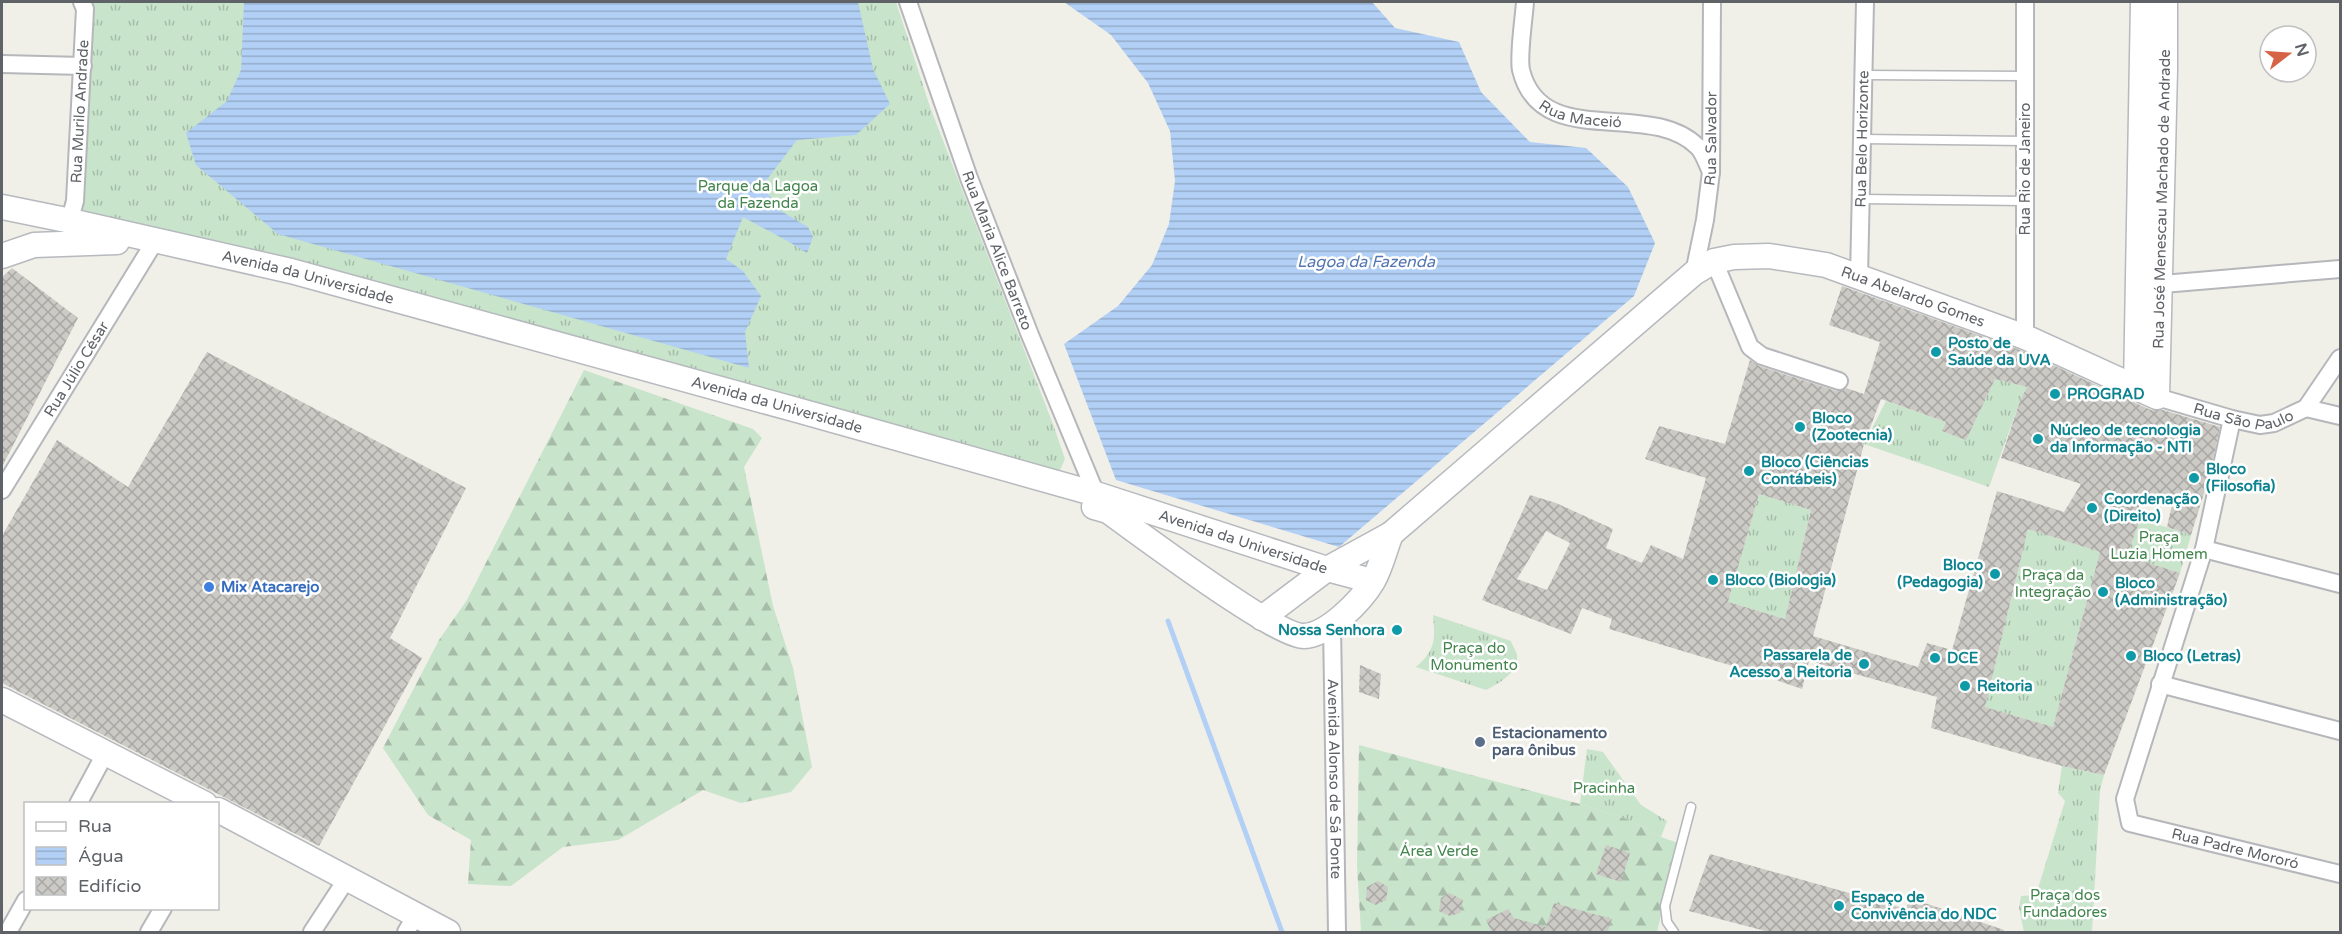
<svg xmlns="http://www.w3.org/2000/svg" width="2342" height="934" viewBox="0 0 2342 934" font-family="'Varela Round',sans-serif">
<defs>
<pattern id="grass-tufts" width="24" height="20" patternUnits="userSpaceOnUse" patternTransform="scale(1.5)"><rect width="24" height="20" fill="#c8e4cb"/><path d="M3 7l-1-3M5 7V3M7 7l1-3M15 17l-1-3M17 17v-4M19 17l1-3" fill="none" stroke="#a6bca9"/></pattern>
<pattern id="forest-firs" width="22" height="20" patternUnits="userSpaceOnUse" patternTransform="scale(1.5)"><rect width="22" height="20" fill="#c8e4cb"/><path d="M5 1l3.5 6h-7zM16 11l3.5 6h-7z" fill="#a6bca9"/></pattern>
<pattern id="water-rules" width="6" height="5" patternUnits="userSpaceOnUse" patternTransform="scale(1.5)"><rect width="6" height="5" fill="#b2d0f6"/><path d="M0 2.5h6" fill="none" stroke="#94accb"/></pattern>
<pattern id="building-cross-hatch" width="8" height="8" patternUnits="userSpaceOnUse" patternTransform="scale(1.5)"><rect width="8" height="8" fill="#cbcac5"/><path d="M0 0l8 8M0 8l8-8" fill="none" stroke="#a8a7a4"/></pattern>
</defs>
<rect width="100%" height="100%" fill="#f0efe8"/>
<path fill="url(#grass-tufts)" d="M83 2H896L930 107 1053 424 1065 459 1060 470 1045 471 75 208Z
M1995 379 2027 387 2020 401 1989 487 1864 444 1886 401 1946 422 1942 431 1966 439Z
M1759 494 1811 510 1785 619 1728 602Z
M2140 519 2191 535 2180 573 2127 556Z
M2028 529 2100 552 2053 727 1985 707Z
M1433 615 1511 641C1512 645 1516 650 1517 655 1519 672 1499 684 1486 690L1416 667C1436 650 1435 639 1433 615Z
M1587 749 1603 752 1641 805 1667 821 1661 837 1627 819 1580 804Z
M2062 766 2104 775 2100 790 2092 932H2024L2019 908 2021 896 2036 895 2065 801 2058 793Z"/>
<path fill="url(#forest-firs)" d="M584 370 753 429 762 438 744 467 773 606 793 668 812 767 791 792 741 803 703 790 618 840 563 847 511 886 468 884 471 840 428 815 383 748 439 640 467 600Z
M1359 745 1580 804 1627 819 1661 837 1678 843 1657 932H1361L1357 866Z"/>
<path fill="url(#water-rules)" d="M244 2H858L873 69 890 104 856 135 797 140 762 186 781 211 808 227 813 237 807 253 791 243 743 217 726 259 743 271 761 296 745 332 749 368 278 234 196 165 186 133 227 101 241 70Z
M1064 2H1372L1395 28 1459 42 1481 92 1530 142 1586 148 1628 187 1655 243 1634 296 1339 547 1116 480 1064 344 1118 306 1152 265 1169 224 1175 181 1170 131 1148 83 1111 35Z"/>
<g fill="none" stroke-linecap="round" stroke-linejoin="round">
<path stroke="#b2d0f6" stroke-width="5" d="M1168 621 1282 932"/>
</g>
<path fill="url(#building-cross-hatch)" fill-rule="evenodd" d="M12 268 78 318 2 467V277Z
M1842 286 2020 350 2151 410H2163L2220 427 2209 477 2191 535 2167 527 2172 505 2138 494 2140 519 2127 556 2180 573 2104 775 2062 766 1931 728 1937 697 1809 661 1802 689 1756 673 1609 629 1612 619 1582 608 1571 634 1482 600 1530 495 1556 503 1613 529 1606 548 1642 563 1651 545 1683 559 1706 478 1645 459 1659 426 1725 444 1750 360 1759 366 1836 391 1846 388 1864 394 1880 342 1829 325ZM1995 379 2027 387 2020 401 2001 458 2081 484 2064 512 1997 491 1952 650 1927 643 1918 667 1813 636 1864 444 1881 399 1946 422 1942 431 1966 440ZM1759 494 1811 510 1785 619 1728 602ZM2028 529 2100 552 2053 727 1985 707ZM1546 531 1570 543 1547 590 1517 579Z
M207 352 466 488 390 638 422 658 319 846 2 683V536L57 440 128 487Z
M1360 665 1381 674 1379 699 1359 692Z
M1606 845 1630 853 1621 882 1596 874Z
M1710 854 1906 909 1910 898 2004 930V933H1773L1689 911Z
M1378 881 1388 887 1386 900 1376 905 1366 900 1367 887Z
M1449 893 1463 900 1460 913 1450 916 1439 911 1441 898Z
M1554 903 1612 919 1607 933H1492L1486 920 1508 909 1514 918 1546 927Z"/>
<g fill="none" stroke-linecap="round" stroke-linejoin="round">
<defs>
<path id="lane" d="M1863 75 2025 76
M1862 139 2025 141
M1861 199 2025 201
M1674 932 1667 922 1665 906 1691 807"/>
<g id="street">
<path id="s1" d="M908 2 969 178 1030 335 1096 494"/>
<path id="s2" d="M1525 2C1524 18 1518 55 1521 70 1541 152 1649 98 1698 147 1704 153 1707 164 1711 172"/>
<path d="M2025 2V337"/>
<path d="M2 64 83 66"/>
<path id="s3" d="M66 220 72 212 75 201 85 9 82 2"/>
<path d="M1714 261 1750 347 1762 356 1839 381"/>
<path id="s4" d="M1694 273 1705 220 1711 172 1712 2"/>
<path id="s5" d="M1859 277 1865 2"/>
<path d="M2151 285 2340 269"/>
<path id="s6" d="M2157 397 2232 419 2260 425 2274 423 2306 408 2340 358"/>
<path d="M2306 408 2340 416"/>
<path id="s7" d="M2232 419 2204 549 2125 799 2130 823 2340 874"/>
<path id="s8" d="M2 490 152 246"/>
<path d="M2204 549 2340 584"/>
<path id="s9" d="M1332 626 1337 932"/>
<path d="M2160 684 2340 731"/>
<path d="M78 804 106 752"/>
<path d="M8 932 26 900"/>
<path d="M149 932 163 908"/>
<path d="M312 932 346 880"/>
<path d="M406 932 416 915"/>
</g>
<g id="secondary">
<path id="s10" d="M2 207 66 220 291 271 797 410 1096 494 1327 569 1391 534 1694 273 1714 261 1734 257 1769 256 1826 265 2025 337 2157 397 2165 69V2"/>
<path d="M2 256 34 245 117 242"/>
<path d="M2136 388 2143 2"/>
<path d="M1094 507 1108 511C1139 533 1277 637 1304 636 1328 635 1361 601 1373 581 1381 567 1385 549 1391 534"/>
<path d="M1262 618 1327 569 1372 581"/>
<path d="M2 700 205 804"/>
<path d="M218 810 448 932"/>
</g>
</defs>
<use href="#lane" stroke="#b5b7bb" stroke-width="11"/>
<use href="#street" stroke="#b5b7bb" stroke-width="20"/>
<use href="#secondary" stroke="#b6b9be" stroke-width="27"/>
<use href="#lane" stroke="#fff" stroke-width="8"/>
<use href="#street" stroke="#fff" stroke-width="16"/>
<use href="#secondary" stroke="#fff" stroke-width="24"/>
</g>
<g fill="#0f9aa8" stroke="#fff" stroke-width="2">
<circle cx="1936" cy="352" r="6"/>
<circle cx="2055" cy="394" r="6"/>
<circle cx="1800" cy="427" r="6"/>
<circle cx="2038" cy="439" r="6"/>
<circle cx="1749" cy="471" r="6"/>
<circle cx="2194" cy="478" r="6"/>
<circle cx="2092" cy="508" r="6"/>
<circle cx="1995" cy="574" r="6"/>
<circle cx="1713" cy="580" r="6"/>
<circle cx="2103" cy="592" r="6"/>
<circle cx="1397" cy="630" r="6"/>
<circle cx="2131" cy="656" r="6"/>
<circle cx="1935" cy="658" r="6"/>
<circle cx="1864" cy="664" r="6"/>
<circle cx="1965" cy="686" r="6"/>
<circle cx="1839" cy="906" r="6"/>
</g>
<circle fill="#3f7fe0" stroke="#fff" stroke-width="2" cx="209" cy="587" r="6"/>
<circle fill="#5c6f8a" stroke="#fff" stroke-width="2" cx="1480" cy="742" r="6"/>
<g text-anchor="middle" stroke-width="5" stroke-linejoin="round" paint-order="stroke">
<g font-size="15" fill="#5f6267" stroke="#fff">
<text dy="5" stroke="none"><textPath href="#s2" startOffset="150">Rua Maceió</textPath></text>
<text dy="5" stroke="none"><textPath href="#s3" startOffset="111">Rua Murilo Andrade</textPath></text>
<text dy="5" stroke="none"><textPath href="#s4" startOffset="136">Rua Salvador</textPath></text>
<text dy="5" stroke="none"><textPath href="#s5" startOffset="138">Rua Belo Horizonte</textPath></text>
<text transform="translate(2025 169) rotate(-90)" y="5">Rua Rio de Janeiro</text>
<text dy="5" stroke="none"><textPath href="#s10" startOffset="2538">Rua José Menescau Machado de Andrade</textPath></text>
<text dy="5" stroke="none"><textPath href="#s1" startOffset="264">Rua Maria Alice Barreto</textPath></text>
<text dy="5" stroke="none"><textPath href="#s10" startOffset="314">Avenida da Universidade</textPath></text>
<text dy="5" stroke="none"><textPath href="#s10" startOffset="2076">Rua Abelardo Gomes</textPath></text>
<text dy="5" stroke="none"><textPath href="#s8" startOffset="142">Rua Júlio César</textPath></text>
<text dy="5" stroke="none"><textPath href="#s10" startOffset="800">Avenida da Universidade</textPath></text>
<text dy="5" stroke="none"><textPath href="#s6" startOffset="90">Rua São Paulo</textPath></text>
<text dy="5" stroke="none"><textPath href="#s10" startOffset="1286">Avenida da Universidade</textPath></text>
<text dy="5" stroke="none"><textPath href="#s9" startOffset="153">Avenida Alonso de Sá Ponte</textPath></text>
<text dy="5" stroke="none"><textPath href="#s7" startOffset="528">Rua Padre Mororó</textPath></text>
</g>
<g font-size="15" fill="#41844c" stroke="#fff">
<text x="758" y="191">Parque da Lagoa<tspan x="758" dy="17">da Fazenda</tspan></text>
<text x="2159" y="542">Praça<tspan x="2159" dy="17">Luzia Homem</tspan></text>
<text x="2053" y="580">Praça da<tspan x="2053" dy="17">Integração</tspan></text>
<text x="1474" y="653">Praça do<tspan x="1474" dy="17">Monumento</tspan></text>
<text x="1604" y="793">Pracinha</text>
<text x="1439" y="856">Área Verde</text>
<text x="2065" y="900">Praça dos<tspan x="2065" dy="17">Fundadores</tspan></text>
</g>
<g font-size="15" font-weight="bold" fill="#0d838f" stroke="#fff" text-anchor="start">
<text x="1948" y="348">Posto de<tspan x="1948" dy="17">Saúde da UVA</tspan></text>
<text x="2067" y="399">PROGRAD</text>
<text x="1812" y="423">Bloco<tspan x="1812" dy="17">(Zootecnia)</tspan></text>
<text x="2050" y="435">Núcleo de tecnologia<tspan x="2050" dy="17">da Informação - NTI</tspan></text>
<text x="1761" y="467">Bloco (Ciências<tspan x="1761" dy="17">Contábeis)</tspan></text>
<text x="2206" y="474">Bloco<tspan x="2206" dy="17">(Filosofia)</tspan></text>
<text x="2104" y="504">Coordenação<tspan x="2104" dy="17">(Direito)</tspan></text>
<text x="1983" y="570" text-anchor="end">Bloco<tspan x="1983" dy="17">(Pedagogia)</tspan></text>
<text x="1725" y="585">Bloco (Biologia)</text>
<text x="2115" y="588">Bloco<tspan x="2115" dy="17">(Administração)</tspan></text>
<text x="1385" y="635" text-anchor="end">Nossa Senhora</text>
<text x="1852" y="660" text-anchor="end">Passarela de<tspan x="1852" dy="17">Acesso a Reitoria</tspan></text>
<text x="2143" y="661">Bloco (Letras)</text>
<text x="1947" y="663">DCE</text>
<text x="1977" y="691">Reitoria</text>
<text x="1851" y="902">Espaço de<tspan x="1851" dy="17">Convivência do NDC</tspan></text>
</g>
<g font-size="15" font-weight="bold" fill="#366cbe" stroke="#fff" text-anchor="start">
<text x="221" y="592">Mix Atacarejo</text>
</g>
<g font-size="15" font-weight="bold" fill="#4e5e75" stroke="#fff" text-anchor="start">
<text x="1492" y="738">Estacionamento<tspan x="1492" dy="17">para ônibus</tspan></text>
</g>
<g font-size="16" font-style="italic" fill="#5375b0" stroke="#fff">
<text x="1366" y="267">Lagoa da Fazenda</text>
</g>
</g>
<rect width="2342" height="934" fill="none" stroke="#5f6267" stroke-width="6"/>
<rect x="24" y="802" width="195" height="108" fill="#ffffff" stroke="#bfc0c2" stroke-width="1.5"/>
<rect x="36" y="822" width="30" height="9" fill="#ffffff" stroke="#bfc0c2" stroke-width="1.5"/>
<text x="78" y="832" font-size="18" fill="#5f6267">Rua</text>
<rect x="36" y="847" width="30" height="18" fill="url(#water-rules)" stroke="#bfc0c2" stroke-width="1.5"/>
<text x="78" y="862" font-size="18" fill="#5f6267">Água</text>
<rect x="36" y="877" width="30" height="18" fill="url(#building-cross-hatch)" stroke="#bfc0c2" stroke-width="1.5"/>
<text x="78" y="892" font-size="18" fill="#5f6267">Edifício</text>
<g transform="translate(2288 54) rotate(73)"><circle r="28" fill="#ffffff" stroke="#bfc0c2" stroke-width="1.5"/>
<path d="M0-4.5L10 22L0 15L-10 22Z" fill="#d76347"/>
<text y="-9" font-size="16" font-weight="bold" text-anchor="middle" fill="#5f6267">N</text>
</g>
</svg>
